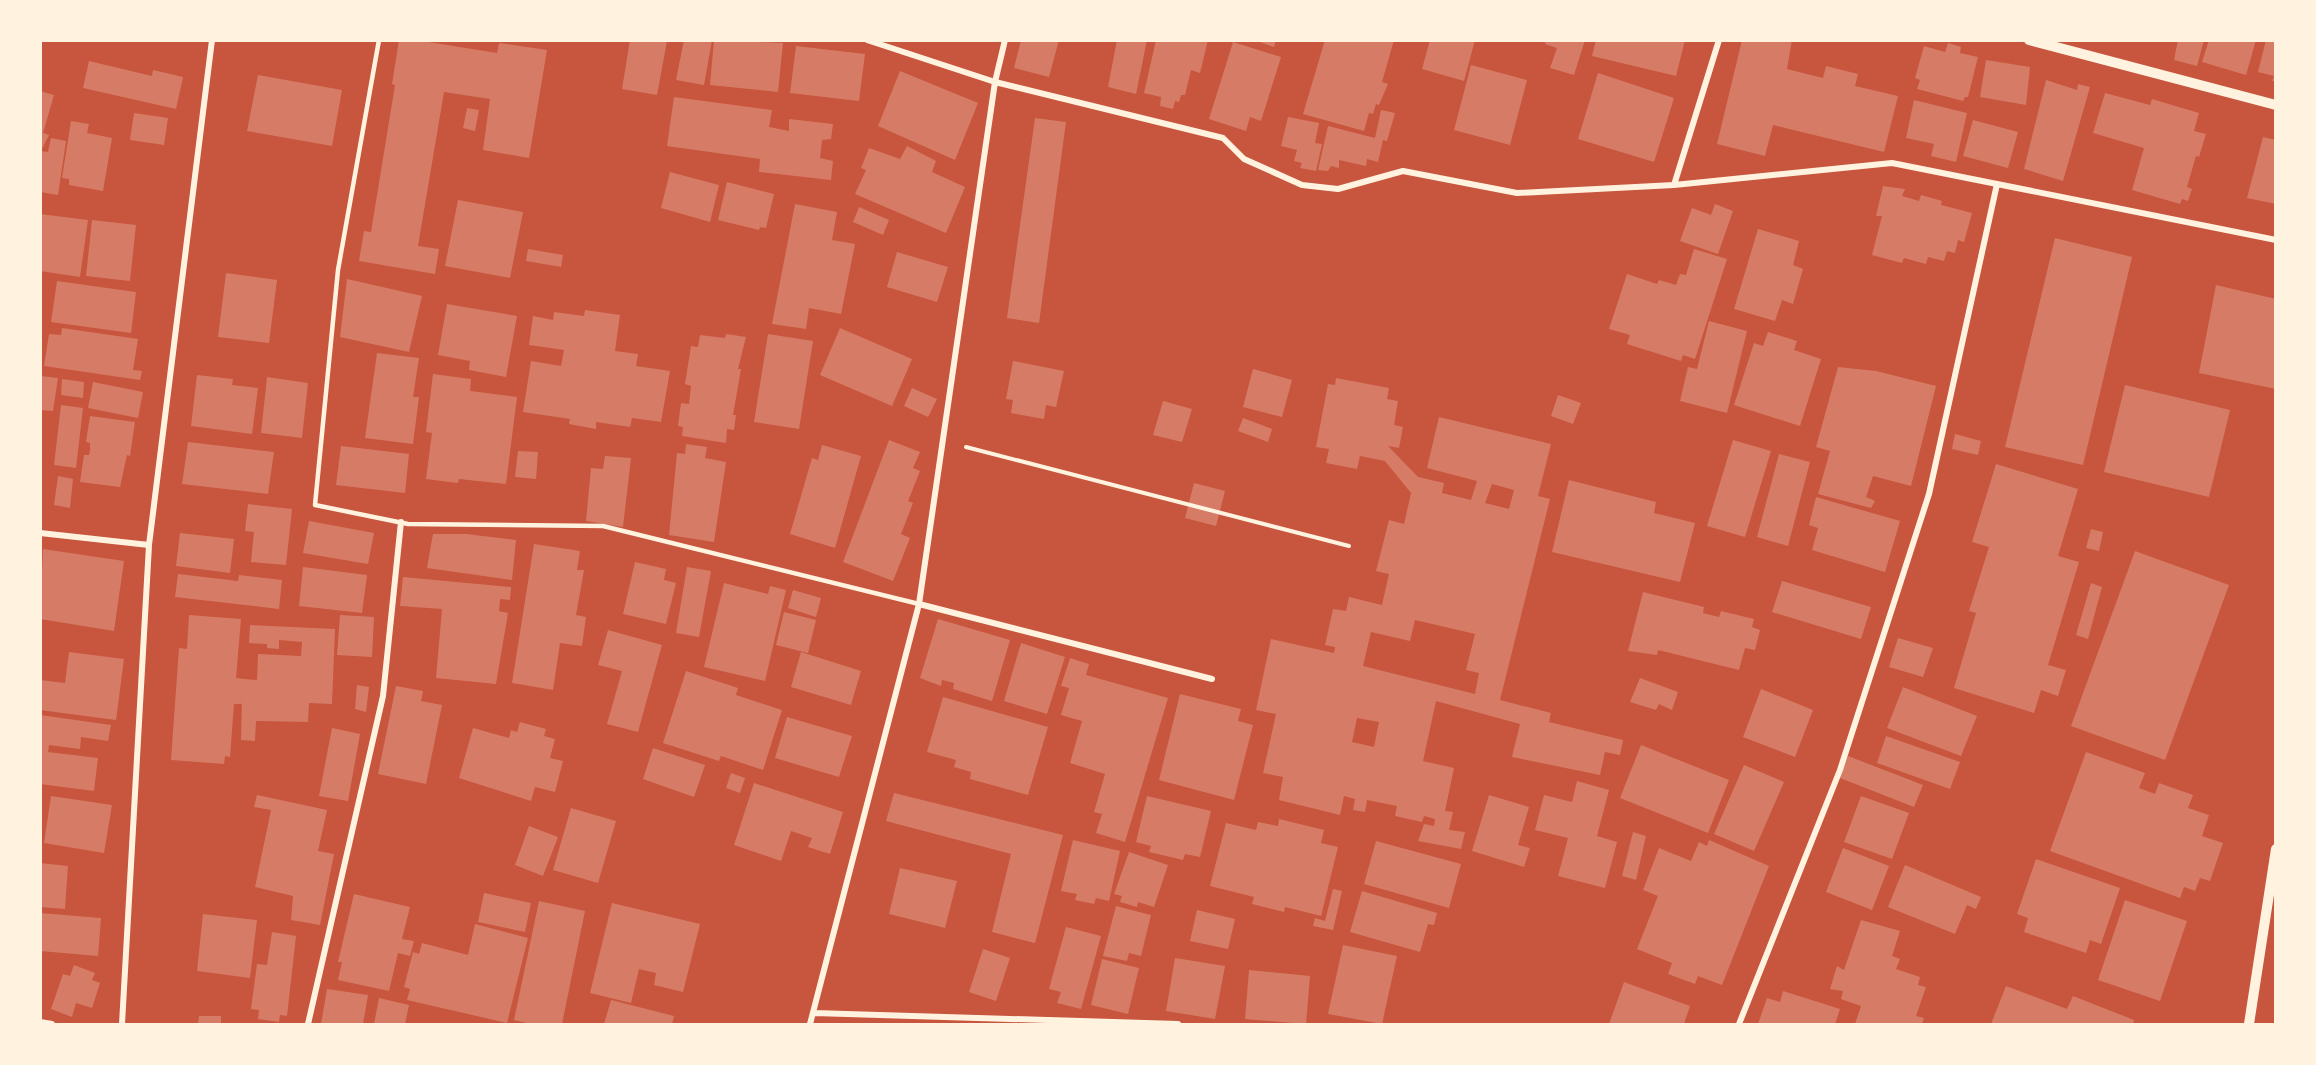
<svg xmlns="http://www.w3.org/2000/svg" width="2316" height="1065" viewBox="0 0 2316 1065" font-family="'Nunito Sans',sans-serif">
<rect width="100%" height="100%" fill="#c8553d"/>
<path fill="#d67c66" fill-rule="evenodd" d="M399 40H416L497 53 499 43 547 50 529 158 483 150 490 99 444 92 418 246 439 249 435 274 359 261 364 231 371 232 395 85 392 84Z
M630 40 667 41 657 95 622 89Z
M684 40H712L704 85 676 80Z
M714 40 783 43 778 92 710 85Z
M1021 40H1059L1049 77 1014 68Z
M1117 40H1147L1136 94 1108 87Z
M1156 40H1208L1200 73 1191 70 1185 95H1181L1179 102 1175 101 1173 109 1160 106 1161 97 1144 93Z
M1254 40H1276L1274 47Z
M1325 40H1394L1382 82 1388 84 1379 105 1376 104 1373 114 1369 113 1364 131 1303 114Z
M1430 40H1475L1464 81 1422 69Z
M1546 40H1585L1574 75 1550 68 1557 48 1545 44Z
M1596 40H1685L1676 76 1592 56Z
M1742 40H1792L1787 69 1823 78 1826 66 1858 74 1855 86 1898 96 1884 152 1773 125 1765 156 1717 144Z
M2178 40H2204L2197 66 2174 60Z
M2209 40H2256L2246 75 2202 62Z
M2266 40H2276V81H2272L2274 76 2258 72Z
M1233 42 1281 57 1261 121 1250 117 1246 131 1209 119Z
M1948 43 1961 47 1960 53 1978 57 1968 97H1965L1963 101 1917 89 1920 80 1915 78 1924 46 1945 52Z
M796 46 865 54 859 101 790 93Z
M1986 60 2030 67 2026 105 1980 97Z
M89 61 152 76 153 70 183 77 176 109 83 88Z
M1471 65 1527 80 1510 145 1454 130Z
M900 71 978 103 955 160 878 126Z
M1598 73 1674 98 1654 162 1578 139Z
M258 75 342 90 332 146 247 131Z
M2046 80 2077 90 2078 84 2090 87 2063 181 2024 169Z
M40 91 54 95 43 133 49 135 41 151 48 152 51 138 66 141 58 195 40 192Z
M2105 93 2150 105 2152 99 2199 113 2194 131 2206 134 2199 157 2196 156 2187 187 2192 189 2188 201 2182 199 2180 204 2132 190 2144 148 2093 133Z
M674 97 772 110 769 127 789 131V119L833 124 831 139 822 140 820 158 833 161 831 180 759 172 760 159 667 146Z
M1914 100 1967 113 1956 162 1931 156 1934 144 1906 138Z
M467 108 479 110 475 131 463 128Z
M1381 110 1395 113 1387 141 1383 140 1378 162 1367 159 1366 166 1339 160V168L1331 166 1328 171 1318 170 1328 126 1375 138Z
M134 113 168 118 164 145 130 140Z
M1288 117 1319 123 1315 143 1322 144 1316 171 1300 168 1302 163 1294 161 1297 150 1281 146Z
M1035 118 1066 122 1039 323 1007 318Z
M1973 120 2018 132 2008 168 1963 156Z
M71 121 89 124 87 133 112 138 103 191 69 185V179L62 178Z
M2263 137 2276 140V204L2247 198Z
M907 146 936 161 932 172 965 187 946 233 855 194 866 170 861 168 869 148 900 159Z
M670 172 719 185 710 222 661 208Z
M727 182 774 194 766 228 760 227 759 230 718 220Z
M1883 186 1905 189 1902 196 1919 201 1921 195 1942 201 1941 205 1972 213 1964 242 1958 240 1955 253 1947 251 1944 261 1928 257 1926 264 1904 258 1902 263 1872 255 1882 216H1876Z
M458 200 523 212 510 278 445 266Z
M795 204 837 212 832 240 855 244 841 314 809 308 806 329 772 324Z
M1715 204 1733 211 1718 254 1680 241 1692 208 1711 215Z
M859 207 889 220 883 235 853 222Z
M40 214 88 220 80 277 40 271Z
M92 220 136 225 130 281 86 276Z
M1758 229 1799 241 1793 265 1803 269 1793 304 1782 300 1775 321 1734 309Z
M2055 238 2132 257 2083 465 2005 447Z
M528 249 563 255 561 267 526 261Z
M1694 249 1727 259 1695 359 1683 355 1681 361 1627 344 1630 335 1609 329 1627 274 1657 284 1659 280 1676 285 1680 274 1686 275Z
M897 252 948 267 937 302 887 287Z
M226 273 277 280 269 343 218 337Z
M347 279 422 296 409 352 340 337Z
M57 281 136 292 131 333 51 322Z
M2216 285 2276 299V389L2199 373Z
M447 304 517 316 506 377 469 370 470 361 438 355Z
M585 310 620 315 615 351 638 354 636 366 670 371 661 422 632 418 630 427 596 422V429L569 424 570 419 523 412 531 361 561 366 564 350 529 345 533 316 553 320 554 312 584 316Z
M1709 321 1747 331 1727 413 1680 401 1688 367 1697 369Z
M62 328 138 339 133 370 142 371 140 380 44 366 49 334 61 335Z
M840 328 912 359 892 406 820 375Z
M1768 332 1797 341 1794 350 1821 359 1800 426 1734 405 1754 343 1763 346Z
M726 334 746 337 738 369H741L733 415H736L734 430 727 429 726 443 682 436 683 427 678 426 681 403 689 404 691 386 685 384 691 346 698 347 700 335 725 338Z
M768 334 813 341 799 429 754 422Z
M377 353 419 358 413 397H419L413 444 365 438Z
M1013 361 1064 371 1056 407 1046 405 1044 419 1011 413 1013 400 1006 399Z
M1838 367 1876 371 1936 386 1911 486 1873 476 1866 497 1875 501 1871 508 1818 494 1830 451 1816 447Z
M1253 369 1292 380 1282 417 1243 407Z
M433 374 471 379 470 391 517 397 506 484 459 479 458 483 426 479 432 433 426 432Z
M197 375 233 379 232 385 258 388 252 434 191 426Z
M40 376 58 378 53 411 40 410Z
M267 377 308 383 302 438 261 433Z
M1336 378 1389 388 1387 399 1398 401 1394 425 1403 427 1399 448 1388 446 1418 477 1444 483 1442 493 1471 500 1477 481 1427 468 1439 417 1551 444 1538 496 1550 499 1500 700 1551 713 1549 722 1623 740 1620 755 1605 752 1600 775 1512 757 1520 724 1436 701 1423 761 1454 768 1445 811 1453 812 1449 830 1465 832 1461 849 1418 841 1424 824 1434 826 1435 819 1424 816 1422 822 1395 816 1397 806 1367 800 1365 812 1353 810 1355 799 1344 796 1340 815 1279 800 1283 777 1263 773 1276 714 1256 710 1271 639 1334 653 1335 647 1325 645 1333 609 1346 611 1349 597 1382 605 1389 574 1376 571 1389 520 1404 524 1411 493 1385 461 1360 456 1357 469 1326 463 1329 449 1316 447 1328 384 1335 385ZM1492 484 1514 490 1509 509 1485 503ZM1415 620 1475 634 1466 670 1479 673 1475 694 1363 666 1371 632 1410 641ZM1357 718 1379 722 1374 747 1352 742Z
M62 379 84 382 83 398 61 395Z
M93 382 143 392 138 418 88 408Z
M2125 385 2230 410 2209 497 2104 472Z
M912 388 937 399 928 417 904 406Z
M1558 395 1581 403 1573 424 1551 416Z
M1163 401 1192 409 1182 442 1153 435Z
M61 405 83 408 76 468 54 465Z
M90 416 135 422 130 456 127 455 120 487 80 482 84 455H89L90 450V443L86 442Z
M1243 418 1272 429 1268 442 1238 431Z
M1955 434 1981 441 1978 455 1952 449Z
M889 440 920 452 913 468 920 471 908 501 913 503 901 534 910 538 893 581 843 562Z
M1733 440 1771 451 1745 537 1707 526Z
M188 442 274 452 268 494 182 484Z
M686 444 707 447 705 458 726 462 714 542 669 535 677 453 685 454Z
M822 445 861 456 835 548 790 534 812 458 818 460Z
M341 446 409 454 405 493 336 485Z
M518 451 538 452 536 479 515 477Z
M1779 454 1810 462 1788 546 1757 537Z
M605 456 631 458 623 527 586 521 591 468 603 469Z
M1996 464 2078 489 2058 556 2079 562 2048 665 2066 670 2058 696 2041 690 2034 713 1954 688 1976 613 1969 611 1989 547 1972 542Z
M58 476 73 479 70 508 54 505Z
M1569 480 1656 502 1654 513 1695 523 1680 582 1552 552Z
M1194 483 1225 491 1216 526 1185 518Z
M1816 497 1900 521 1885 572 1812 550 1818 528 1809 525Z
M248 504 292 509 286 565 251 562 254 532 245 531Z
M309 521 374 533 368 564 303 553Z
M2091 529 2103 532 2099 551 2086 548Z
M180 533 234 539 230 573 176 566Z
M433 534H466L516 540 512 580 427 568Z
M534 544 580 551 577 570H584L576 615 586 617 582 646 560 643 553 690 512 683Z
M43 549 124 561 114 631 40 619Z
M2135 551 2229 585 2165 760 2071 726Z
M635 562 666 569 664 580 676 583 666 624 623 614Z
M303 567 367 575 362 613 299 606Z
M687 567 711 571 699 637 676 633Z
M178 574 238 581 239 575 282 580 279 609 175 597Z
M403 577 511 587 510 600 500 599 499 611 508 613 496 684 436 678 442 609 400 606Z
M1782 581 1871 607 1861 639 1772 612Z
M724 583 768 594 770 586 786 590 765 681 704 667Z
M2091 583 2102 587 2088 639 2076 635Z
M793 590 821 598 816 617 788 608Z
M1643 592 1704 607 1703 613 1719 617 1721 611 1754 619 1752 627 1760 630 1755 650 1745 648 1739 670 1658 650 1657 655 1628 651Z
M784 612 816 620 808 653 776 645Z
M189 615 241 619 236 678 244 679 257 680 258 654 301 656 302 642 279 640V649L267 648V644L249 643 250 625 335 629 332 704 309 703 308 722 256 721 255 741 241 740 242 695V704H234L230 757 225 756 224 764 171 760 179 648 187 649Z
M340 615 374 617 372 657 337 655Z
M938 619 1010 640 992 701 953 689 954 683 942 680 941 686 920 678Z
M608 630 662 645 638 732 607 724 622 671 598 665Z
M1898 638 1933 648 1923 677 1889 667Z
M1021 643 1065 657 1047 714 1004 701Z
M69 652 124 659 116 720 40 710V680L65 683Z
M801 652 861 671 851 705 791 687Z
M1070 658 1089 664 1086 675 1168 698 1125 842 1096 833 1102 814 1094 812 1105 774 1070 763 1082 721 1061 715 1069 688 1061 686Z
M686 671 738 688 736 695 782 710 763 770 721 756 719 761 663 743Z
M1640 678 1678 692 1672 710 1659 704 1656 710 1630 702Z
M357 685 369 687 366 712 355 709Z
M396 686 423 691 421 701 442 705 426 784 378 774Z
M1903 687 1977 716 1961 756 1887 728Z
M1761 689 1813 710 1795 757 1743 737Z
M1180 694 1241 709 1238 721 1253 725 1234 800 1159 780Z
M943 697 1048 727 1028 795 970 779 971 772 954 767 956 760 927 752Z
M40 715 111 725 108 741 81 737 80 749 49 745 48 752 98 758 94 791 40 784Z
M787 717 852 736 839 777 775 758Z
M520 722 546 729 544 736 555 739 550 758 563 761 555 792 535 787 531 801 459 778 473 728 509 738 511 730 517 732Z
M332 728 360 734 348 801 319 796Z
M1886 736 1960 762 1950 789 1877 763Z
M1641 745 1729 780 1708 833 1620 798Z
M653 748 705 765 694 797 643 779Z
M2086 752 2145 773 2139 788 2155 794 2159 783 2193 795 2188 808 2209 815 2202 836 2223 843 2210 881 2200 878 2195 891 2184 887 2180 898 2050 851Z
M1848 756 1923 785 1914 807 1840 778Z
M1744 765 1784 782 1754 851 1714 834Z
M731 773 745 778 740 793 726 788Z
M1577 781 1609 790 1597 836 1617 842 1605 888 1558 876 1568 838 1535 830 1544 795 1572 802Z
M754 783 843 812 830 854 808 847 812 838 791 831 781 861 734 845Z
M894 793 1063 835 1035 943 992 932 1011 854 886 821Z
M257 795 327 810 318 851 334 854 320 925 291 920 293 896 255 887 271 810 254 807Z
M1489 795 1529 807 1518 845 1530 848 1524 867 1472 851Z
M51 796 112 805 104 853 44 843Z
M1147 796 1211 811 1200 857 1185 854 1183 860 1149 852 1151 846 1136 842Z
M1861 796 1909 813 1892 859 1844 842Z
M571 808 616 821 598 883 553 870Z
M1279 819 1324 830 1321 843 1338 847 1321 916 1285 907 1284 912 1252 904 1254 897 1210 886 1226 823 1256 830 1258 822 1278 826Z
M529 826 558 837 543 876 515 865Z
M1633 832 1646 836 1636 880 1622 876Z
M1073 840 1120 851 1109 901 1096 898 1094 904 1075 900 1077 894 1061 891Z
M1709 840 1769 866 1722 985 1698 976 1695 984 1668 974 1672 963 1637 949 1658 896 1643 890 1659 848 1691 861 1699 842 1707 846Z
M1376 841 1461 864 1449 908 1364 884Z
M1843 848 1889 866 1872 910 1826 892Z
M1129 852 1168 865 1154 907 1138 902 1137 907 1120 902 1122 896 1114 894Z
M2036 859 2120 888 2101 944 2090 940 2086 953 2024 932 2028 918 2017 914Z
M40 863 68 866 65 909 40 907Z
M1905 865 1981 897 1976 909 1967 905 1955 934 1888 907Z
M900 868 957 881 945 928 889 914Z
M1333 889 1342 891 1333 930 1313 926 1315 918 1325 921Z
M1362 891 1437 913 1434 925 1428 924 1420 952 1350 932Z
M484 893 531 903 525 932 478 922Z
M354 894 410 907 402 939 414 941 410 956 398 953 389 991 338 980 342 962H338Z
M2125 900 2187 921 2160 1001 2098 980Z
M539 901 585 911 562 1024H531L514 1020Z
M612 903 700 924 683 992 654 985 656 973 639 969 631 1003 590 993Z
M1116 906 1151 915 1141 956 1129 953 1127 961 1103 956Z
M1197 910 1235 919 1228 949 1190 941Z
M40 913 101 918 98 956 40 951Z
M203 914 257 920 250 978 197 971Z
M1861 920 1900 931 1892 956 1900 959 1896 969 1920 977 1918 985 1926 987 1916 1016 1924 1018 1922 1024H1855L1861 1006 1841 999 1843 991 1830 989 1837 966 1844 970Z
M475 924 528 938 507 1023 407 1000 410 989 404 987 413 952 419 954 422 943 468 955Z
M1066 927 1101 936 1081 1009 1057 1003 1061 992 1049 989Z
M272 932 296 936 287 1016 280 1015 279 1022 258 1019 259 1010 251 1009 257 964 267 965Z
M1343 945 1397 956 1382 1024 1328 1014Z
M983 949 1010 958 996 1001 969 992Z
M1175 958 1225 966 1215 1019 1166 1011Z
M1102 959 1139 968 1128 1014 1091 1005Z
M74 965 95 973 92 980 100 983 92 1008 76 1003 72 1017 51 1009 63 974 70 976Z
M1249 970 1310 976 1306 1024 1245 1019Z
M1624 982 1690 1006 1684 1024H1609Z
M2006 986 2067 1009 2073 996 2134 1020 2133 1024H1991Z
M327 989 368 995 363 1024H321Z
M1783 991 1840 1009 1835 1024H1758L1767 998 1780 1002Z
M379 998 409 1005 405 1024H374Z
M611 1000 674 1016 672 1024H604Z
M199 1016H221V1024H198Z"/>
<g fill="none" stroke-linecap="round" stroke-linejoin="round">
<path stroke="#fff3e0" stroke-width="4" d="M966 447 1349 546"/>
<path stroke="#fff3e0" stroke-width="4.5" d="M379 40 338 270 315 505 408 524 603 526 919 604"/>
<path stroke="#fff3e0" stroke-width="6" d="M867 40 995 82 1223 138 1244 159 1302 185 1338 189 1403 171 1517 193 1674 185 1892 163 1997 184
M1674 185 1719 40
M40 533 149 545
M919 604 1212 679
M814 1013 1178 1024
M40 1022 52 1024
M122 1024 149 545 212 40
M308 1024 383 696 401 522
M810 1024 919 604 995 82 1005 40
M1739 1024 1840 770 1929 494 1997 184 2276 240"/>
<path stroke="#fff3e0" stroke-width="10" d="M2029 40 2276 105
M2249 1024 2276 849"/>
</g>
<rect width="2316" height="1065" fill="none" stroke="#fff3e0" stroke-width="84"/>
</svg>
